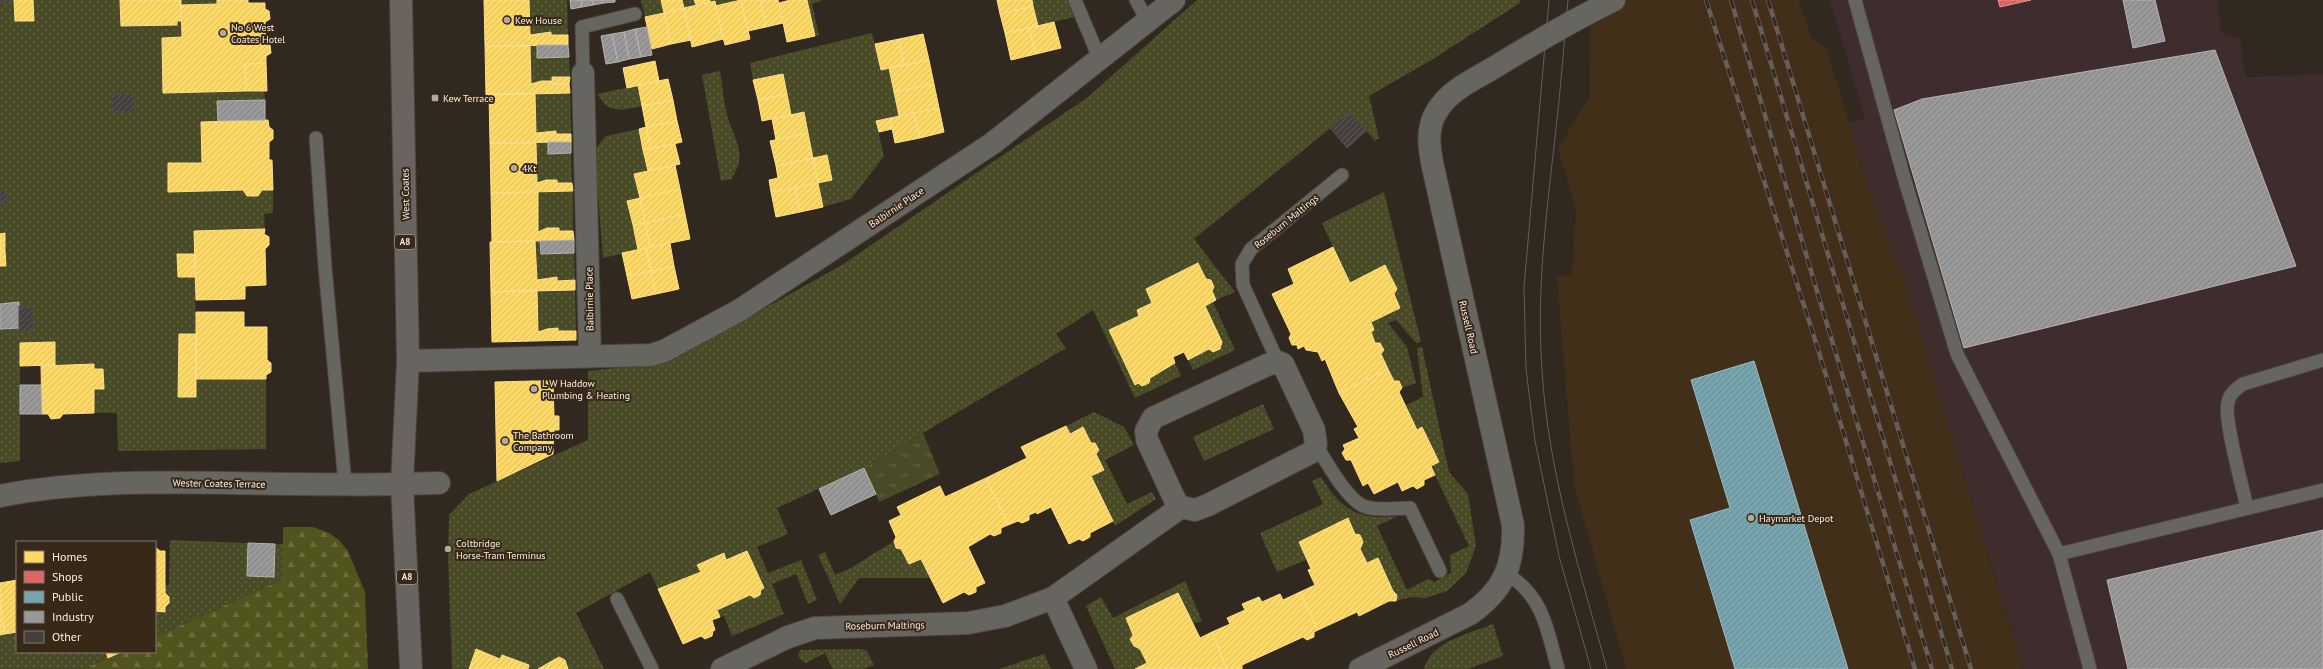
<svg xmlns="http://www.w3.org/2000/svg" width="2323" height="669" viewBox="0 0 2323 669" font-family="'PT Sans',sans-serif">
<defs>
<pattern id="grass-dots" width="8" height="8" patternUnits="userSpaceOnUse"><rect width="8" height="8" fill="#494b26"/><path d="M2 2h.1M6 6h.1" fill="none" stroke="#646545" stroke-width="1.8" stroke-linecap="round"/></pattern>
<pattern id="forest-firs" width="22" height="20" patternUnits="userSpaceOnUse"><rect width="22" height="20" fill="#51541d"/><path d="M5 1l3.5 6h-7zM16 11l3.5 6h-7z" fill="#6b6d3e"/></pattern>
<pattern id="park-tufts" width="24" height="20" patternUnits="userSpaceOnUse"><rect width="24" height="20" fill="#494b26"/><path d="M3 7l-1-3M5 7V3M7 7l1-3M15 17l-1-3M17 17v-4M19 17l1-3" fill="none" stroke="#646545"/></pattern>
<pattern id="homes-hatch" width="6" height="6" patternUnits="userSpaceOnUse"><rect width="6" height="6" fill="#ffd966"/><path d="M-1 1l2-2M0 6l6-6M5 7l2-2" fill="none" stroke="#dbbc5f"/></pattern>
<pattern id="shops-hatch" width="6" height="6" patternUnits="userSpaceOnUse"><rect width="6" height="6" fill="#e06666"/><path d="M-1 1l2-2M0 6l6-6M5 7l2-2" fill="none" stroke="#b35d5c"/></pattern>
<pattern id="public-hatch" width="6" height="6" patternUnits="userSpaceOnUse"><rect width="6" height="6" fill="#76a5af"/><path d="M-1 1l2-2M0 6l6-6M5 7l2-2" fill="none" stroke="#69898f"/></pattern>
<pattern id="industry-hatch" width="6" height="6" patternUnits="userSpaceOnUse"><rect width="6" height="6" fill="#999"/><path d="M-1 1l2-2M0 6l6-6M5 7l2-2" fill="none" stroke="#828080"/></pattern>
<pattern id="building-hatch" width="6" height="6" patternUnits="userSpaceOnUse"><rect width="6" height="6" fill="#443e3e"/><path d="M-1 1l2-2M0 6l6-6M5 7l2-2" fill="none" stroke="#605a5a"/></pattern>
</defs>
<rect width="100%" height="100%" fill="#31281f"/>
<path fill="#3f2c2e" d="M1830 0H2152L2165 58 1865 119Z"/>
<path fill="#3f2c2d" d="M2152 0H2218L2221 33 2240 39 2246 77 2323 74V669H2023L1933 375 1872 200 1849 122 2026 81 2060 80 2165 58Z"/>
<path fill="#412f1a" d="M1589 0H1799L1811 38 1827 49 1872 200 1904 279 2023 669H1626L1574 485 1557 277 1572 274 1576 210 1558 148 1590 96Z"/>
<path fill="url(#grass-dots)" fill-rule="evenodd" d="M0 0 2 3H9V0H14L15 21 34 20 33 0H120L121 26 177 25V21H181L182 37 162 38 164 93 264 91 265 100 218 101V121L201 122 202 163 168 164 169 192 243 190 247 196H258L262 190H273V213L264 214 265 229 195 254 177 255 178 277H195L196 334H179L178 397H195L196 379H266V449L118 451 117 413H94V389H104L103 369H94L93 364 55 365 54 343H20V461L0 463V329L20 328 33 331V307L19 306V302L0 304V266H6L5 234H0V204H6V192H0ZM133 94V112H112V95Z
M181 0H217V4L181 5Z
M529 0H567L568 35H551V32L530 35Z
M641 0H661L664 13 645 17Z
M682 0H694L696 5 684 8Z
M710 0H739L715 6V1L710 2Z
M807 0H823L812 4 819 35 815 36Z
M1032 0H1070L1074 17 1038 26Z
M1197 0H1520V3L1433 59 1369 96 1379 138 1375 141 1350 112 1194 239 1235 292 1216 300 1212 291 1214 287 1211 280 1206 279 1198 264 1146 289 1152 303 1139 316 1109 330 1135 385 1138 383 1142 386 1149 383 1150 378 1175 363 1181 376 1135 398 1093 310 1056 334 1066 348 864 468 777 508 788 534 757 547 768 573 801 560 817 600 808 604 796 574 772 584 784 614 732 636 724 616 720 617 717 610 750 595 754 598 760 595 764 588 747 551 726 560 723 553 697 565 701 572 658 589 650 572 576 613 604 669H568L566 660 559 657 538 669H528L529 665 502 655 500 659 476 649 469 669H452L448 555 449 515 469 494 588 440V371L669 362 842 265 1088 97Z
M872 33 881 70 889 68 899 116 876 122 884 156 851 199 823 207 804 112 791 115 783 74 753 80 750 63Z
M537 45V58L569 57 570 77H552V81L531 84 530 46Z
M720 71C723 88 724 109 730 124 738 145 746 158 731 179L721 181 702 75Z
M638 85 642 106C625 110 607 115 598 94Z
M535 93H570L571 134H556V131L536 133Z
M639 129 648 171 634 174 640 198 627 201 638 250 603 258 595 156 597 147 606 136Z
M548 142V153H571L572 183H557V180H546L537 183 536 143Z
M573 191V231C561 231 550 228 538 232V192Z
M1384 192 1421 342 1416 343 1396 320 1388 323 1407 347 1416 383 1402 388 1399 381H1394L1381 354 1384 350 1380 343H1375L1371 332 1374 330 1371 322 1400 308 1394 294 1396 289 1385 265 1350 283 1322 223Z
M535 241H540L541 254 574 253 575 280 557 281V277L537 280Z
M537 290H575L576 331H558L557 328 538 332Z
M1213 302 1235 350 1193 370 1188 360 1209 349 1213 352 1222 342 1205 306Z
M1422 347 1449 472 1468 494 1476 546 1466 573 1447 591 1426 598 1411 597 1396 601 1397 595 1393 591 1378 558 1367 563 1360 549 1363 542 1360 535 1355 533 1348 518 1299 542 1306 560 1277 572 1260 533 1323 504 1312 481 1321 477C1341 510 1360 521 1398 516L1377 526 1407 590 1428 579 1434 582 1451 573 1450 555 1469 546 1435 475 1433 465 1439 462 1422 427 1417 430 1406 405 1423 397 1417 348Z
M1263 404 1274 429 1204 461 1193 437Z
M1094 412 1124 427 1134 445 1105 460 1127 504 1152 492 1156 499 1115 526 1091 476 1104 469 1096 454 1099 450 1095 443H1091L1083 427 1070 434 1066 426Z
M170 540 248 543 247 576 274 577 275 544H283V579L155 637V611H164L165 607 169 603V597L165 593V585H169Z
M894 541 896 548 901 549 909 564 921 559 931 578H859L840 604 818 555 825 552 835 575 851 568Z
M1185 581 1202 621 1192 624 1178 594 1126 618 1133 635 1130 639 1134 646 1140 649 1147 663 1135 669H1115L1086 606 1101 597 1113 618Z
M1493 624 1503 656 1468 669H1424C1431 641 1469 634 1493 624Z
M17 632V652H106L108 658 84 669H0V635Z
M862 649 867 651 874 665 864 669H833L825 653 806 663 802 661 798 656 800 650Z
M1044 654 1051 669H999Z"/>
<path fill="url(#forest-firs)" d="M283 527H313L329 533 339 540 348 551 365 592 368 669H84L121 652H155V637L283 579Z"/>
<path fill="url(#park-tufts)" d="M923 433 940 474 879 502 864 468Z"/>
<path fill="url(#homes-hatch)" stroke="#fddf8c" d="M14 0H33L34 21H15Z
M120 0H181V21H177V25L121 26Z
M217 0H248V3H265V9L269 11 270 19 265 22V32L266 42 270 45 271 53 266 56V63L245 64 246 91 163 93 162 38 182 37 181 5 217 4Z
M484 0H529L530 35 551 32V35H568V45L485 46Z
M661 0H682L684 8 664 13Z
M694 0H710V2L696 5Z
M741 0 750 39 725 45 715 6Z
M741 0H760L766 27 748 31Z
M760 0H778L783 23 766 27Z
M790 0H807L815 36 787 42 779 3Z
M997 0H1032L1033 6 1000 14Z
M715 1 723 39 692 47 684 8Z
M1033 6 1038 26 1005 33 1000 14Z
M684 8 691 40 671 44 664 13Z
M664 13 671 44 652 49 645 17Z
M1054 22 1061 48 1036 54 1029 28Z
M1029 28 1036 54 1011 60 1005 33Z
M923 34 929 60 904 65 899 39Z
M899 39 904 65 881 70 875 44Z
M485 46H530L531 84 541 81H552V84H569L570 93 486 95Z
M929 60 934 84 894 92 889 68Z
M655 61 659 81 627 88 623 68Z
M266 63 267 91H246L245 64Z
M783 74 787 94 758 100 753 80Z
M552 77H570L569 84H552Z
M668 79 673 100 642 106 638 85Z
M934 84 939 108 899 116 894 92Z
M535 93 536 133 556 131V134H571V142L490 143 489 94Z
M787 94 791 115 762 121 758 100Z
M673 100 677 121 646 127 642 106Z
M939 108 944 132 920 138 914 113Z
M804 112 808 133 776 140 772 119Z
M914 113 920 138 895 143 890 118Z
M890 118 892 129 879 132 876 121Z
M268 120 269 127 273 130V139L269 142V160H272L273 190H262L258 196H247L243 190 168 192V163H202L201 122Z
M677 121 682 142 651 149 646 127Z
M646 127 651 149 643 150 639 129Z
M808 133 813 158 776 166 770 141Z
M490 143H536L537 183 546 180H557V183H572L573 191 491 193Z
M675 144 680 164 648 171 643 150Z
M827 155 832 180 818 183 813 158Z
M813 158 818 183 771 192 769 180 778 178 776 166Z
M675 165 680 189 640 198 634 174Z
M818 183 823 207 800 212 795 188Z
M795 188 800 212 776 217 771 192Z
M680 189 685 214 645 223 640 198Z
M538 192V232L547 228H559V231H573L574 240 492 242 491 193Z
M640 198 645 223 633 225 627 201Z
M685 214 690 239 650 247 645 223Z
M645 223 650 247 638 250 633 225Z
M265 229 264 234 269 237V245L265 249 266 285 245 286V299L196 300 194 231Z
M5 233V250H0V234Z
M535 241 537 280 557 277V281L575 280V290L491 292 490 242Z
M670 243 674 266 651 271 646 248Z
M1333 247 1350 283 1385 265 1397 289 1394 294 1400 308 1371 322 1374 330 1371 332 1375 343H1380L1384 350 1381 354 1388 369 1339 393 1325 359 1322 361 1318 352 1306 350 1304 346 1298 349 1297 345H1292L1289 338 1291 334 1272 294 1294 284 1288 269Z
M646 248 651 271 627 276 622 253Z
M0 250H5L6 266H0Z
M177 254H195V277H178Z
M1198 263 1206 279 1211 280 1214 287 1212 291 1216 300 1205 306 1222 342 1220 349 1213 352 1209 349 1188 360 1184 352 1173 357 1175 363 1150 378 1149 383 1142 386 1138 383 1135 385 1109 330 1139 316 1137 310 1152 303 1146 289Z
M674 266 679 289 656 294 651 271Z
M651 271 656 294 632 299 627 276Z
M537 290 538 332 547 329 558 328V331H576V340L492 342 491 292Z
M196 312H244V327H267V360L271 363V372L266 375V379H196Z
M179 334H196V397H178Z
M55 342V365L20 366V343Z
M94 364V369H103L104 389H94V413L63 414 60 418 51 419 48 414H42L41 366Z
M1388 369 1394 381H1399L1402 388 1399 392 1417 430 1422 427 1439 462 1431 466 1435 475 1424 480V485L1417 489 1413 486 1402 491 1398 482 1374 494 1368 483 1363 486 1351 460H1346L1342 453 1345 449 1343 445 1359 438 1354 429 1358 427 1339 393Z
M533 381H553L554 416H559V430H554L553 454 497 481 495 382Z
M1066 426 1070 434 1083 427 1091 443H1095L1099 450 1096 454 1104 470 1091 476 1113 521 1090 533V537L1083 541 1079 539 1069 544 1051 507 1037 514 1036 512 1029 515V520L1022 523 1018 521 1008 525 986 478 1027 458 1021 447Z
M986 478 1008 525 1001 528V533L994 536 990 534 968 547 985 583 976 587V592L969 595 964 592 943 603 921 559 909 564 901 549 896 548 894 541 896 537 889 521 901 515 897 507 940 486 945 497Z
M1348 518 1355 534 1360 535 1363 542 1360 549 1367 563 1378 558 1393 591 1397 595 1396 601H1389L1359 616 1357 612 1318 630 1300 592 1315 585 1308 570 1311 569 1299 542Z
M155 547 160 551H165V593L169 597V603L165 607V612L155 611Z
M747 551 764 588 761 590 760 595 754 598 750 595 717 610 720 617 712 620 715 630 713 631 712 636 705 639 701 636 683 644 658 589 701 572 697 565 724 553 726 560Z
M17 580V632L5 634 0 601V583Z
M1300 592 1318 630 1314 632V637L1307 640 1303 637 1242 665V669H1227L1212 632 1230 624 1227 618 1245 610 1242 604 1259 597 1262 602 1280 594 1283 600Z
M1178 593 1200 638 1212 632 1227 669H1135L1147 663 1140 649 1134 646 1130 639 1133 635 1126 618Z
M0 601 5 634 0 635Z
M476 649 500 659 502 655 529 665 528 669H469Z
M106 652H121L108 658Z
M559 657 565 660 568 669H538Z"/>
<path fill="url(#shops-hatch)" stroke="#e88f8c" d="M1998 0H2031L2000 7Z"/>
<path fill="url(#public-hatch)" stroke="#9dbbbf" d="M1754 361 1848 669H1735L1690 520 1730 508 1691 380Z"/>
<path fill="url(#industry-hatch)" stroke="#b6b2b0" d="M570 0H581L582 7 571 9Z
M581 0H592L593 5 582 7Z
M592 0H603L604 3 593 5Z
M603 0H615V2L604 3Z
M2123 0H2155L2165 41 2133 48Z
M647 27 652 55 641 57 635 29Z
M635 29 641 57 629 59 624 32Z
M624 32 629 59 618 62 612 34Z
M612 34 618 62 606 64 601 36Z
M537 45H568L569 57 537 58Z
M2215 50 2296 266 1964 348 1894 110 1922 99Z
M265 100V120L218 121 217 101Z
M548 142H571V153L548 154Z
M574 240V253L541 254 540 241Z
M19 302 20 328 0 329V304Z
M20 385H41L42 414H20Z
M864 468 876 494 831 515 819 489Z
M2323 530V669H2128L2107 580Z
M248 543 275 544 274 577 247 576Z"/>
<path fill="url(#building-hatch)" stroke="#514c4b" d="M1 0H9L10 3H1Z
M134 94V112H112V95Z
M1350 112 1366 131 1347 148 1330 128Z
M6 191V204H0V192Z
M19 306 33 307V331H19Z"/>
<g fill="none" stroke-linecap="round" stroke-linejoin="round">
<defs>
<path id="service" d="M1075 0 1100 60
M1136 0 1148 22
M1855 0 1903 174 1957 354 2059 554 2323 490
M583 73 582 27 635 14
M316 138 325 267 345 484
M1278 362 1243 285 1242 264 1251 249 1342 175
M1316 445C1326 461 1348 502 1366 507 1379 511 1396 508 1410 508L1440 571
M2247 508C2243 488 2223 418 2228 402 2230 393 2236 389 2243 384L2323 360
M2059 554 2090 669
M1507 574C1544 597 1547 630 1558 669
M617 599 652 669"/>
<path id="minor" d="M583 73 590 356
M408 361 651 355 664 351 740 310 993 143 1174 0
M0 496C75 481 151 482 227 483 297 484 368 486 439 483
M722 669 788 637 815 628 968 623 1005 616 1053 598
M1086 669 1053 598 1181 507 1195 510 1208 505 1312 452 1316 445 1314 430 1283 364 1278 362 1267 365 1153 418 1146 431 1147 440 1176 502 1181 507
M1360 669 1470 614C1504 590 1514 566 1513 525L1433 167C1429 148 1426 128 1437 111 1449 90 1475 79 1495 67 1534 43 1573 20 1614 0"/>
<path id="primary" d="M401 0 408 361 402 484 411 669"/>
</defs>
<use href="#service" stroke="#4b443c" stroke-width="15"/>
<use href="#minor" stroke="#4b443c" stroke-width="24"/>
<use href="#primary" stroke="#4b443c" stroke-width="24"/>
<use href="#service" stroke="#676560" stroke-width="13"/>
<use href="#minor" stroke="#676560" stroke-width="22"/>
<use href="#primary" stroke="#69645f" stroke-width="22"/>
<path stroke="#645f5a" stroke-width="1" d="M1549 0 1524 287 1526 369 1535 441 1559 556 1591 669
M1568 0C1564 43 1561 86 1556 129 1547 209 1536 289 1542 370 1548 472 1580 571 1607 669"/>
<defs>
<path id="rail" d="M1706 0 1818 349 1915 669
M1731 0 1819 298 1932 669
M1752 0 1952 669
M1768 0 1971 669"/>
</defs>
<use href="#rail" stroke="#645f5a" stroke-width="4.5"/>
<use href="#rail" stroke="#382818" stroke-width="3" stroke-dasharray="9" stroke-linecap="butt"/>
</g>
<g fill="#b3a99f" stroke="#382818" stroke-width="1.5">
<circle cx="507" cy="20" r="4"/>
<circle cx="223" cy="33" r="4"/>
<rect x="431" y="94" width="8" height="8" rx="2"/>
<circle cx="514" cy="168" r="4"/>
<circle cx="534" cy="389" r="4"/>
<circle cx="505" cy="441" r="4"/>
<circle cx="1751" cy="518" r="4"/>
<circle cx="448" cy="549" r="4"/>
</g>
<g text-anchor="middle" stroke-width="4" stroke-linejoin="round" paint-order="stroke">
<g fill="#382818" stroke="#bfb3a7" stroke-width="1">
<rect x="395" y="235" width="20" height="14" rx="3"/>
<rect x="397" y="570" width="20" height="14" rx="3"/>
</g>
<g font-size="9" font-weight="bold" fill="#f9eee4">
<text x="405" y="245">A8</text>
<text x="407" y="580">A8</text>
</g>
<g font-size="10" fill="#f9eee4" stroke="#382818" text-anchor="start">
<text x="515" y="24">Kew House</text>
<text x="231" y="31">No 6 West<tspan x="231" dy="12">Coates Hotel</tspan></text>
<text x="443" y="102">Kew Terrace</text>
<text x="522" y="172">4Kt</text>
<text x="542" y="387">L W Haddow<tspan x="542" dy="12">Plumbing &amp; Heating</tspan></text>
<text x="513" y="439">The Bathroom<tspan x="513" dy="12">Company</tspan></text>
<text x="1759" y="522">Haymarket Depot</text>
<text x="456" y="547">Coltbridge<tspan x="456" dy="12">Horse-Tram Terminus</tspan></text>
</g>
<g font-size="10" fill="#f9eee4" stroke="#382818">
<text transform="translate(405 194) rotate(-91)" y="4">West Coates</text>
<text transform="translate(896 207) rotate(-34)" y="4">Balbirnie Place</text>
<text transform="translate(1286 221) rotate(-39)" y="4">Roseburn Maltings</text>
<text transform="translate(589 299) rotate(-91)" y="4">Balbirnie Place</text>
<text transform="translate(1469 327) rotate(77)" y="4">Russell Road</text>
<text transform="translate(219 483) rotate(1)" y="4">Wester Coates Terrace</text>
<text transform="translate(885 625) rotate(-1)" y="4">Roseburn Maltings</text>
<text transform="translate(1413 643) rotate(-26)" y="4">Russell Road</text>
</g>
</g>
<rect x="16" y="541" width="140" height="112" fill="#382818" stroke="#85776a"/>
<rect x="24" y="551" width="20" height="12" fill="#ffd966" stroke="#85776a"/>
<text x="52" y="561" font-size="12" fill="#f9eee4">Homes</text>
<rect x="24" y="571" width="20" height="12" fill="#e06666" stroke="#85776a"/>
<text x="52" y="581" font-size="12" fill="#f9eee4">Shops</text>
<rect x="24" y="591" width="20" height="12" fill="#76a5af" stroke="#85776a"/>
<text x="52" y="601" font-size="12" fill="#f9eee4">Public</text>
<rect x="24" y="611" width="20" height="12" fill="#999999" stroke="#85776a"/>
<text x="52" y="621" font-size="12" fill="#f9eee4">Industry</text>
<rect x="24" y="631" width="20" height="12" fill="#443e3e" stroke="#85776a"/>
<text x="52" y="641" font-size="12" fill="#f9eee4">Other</text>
</svg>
